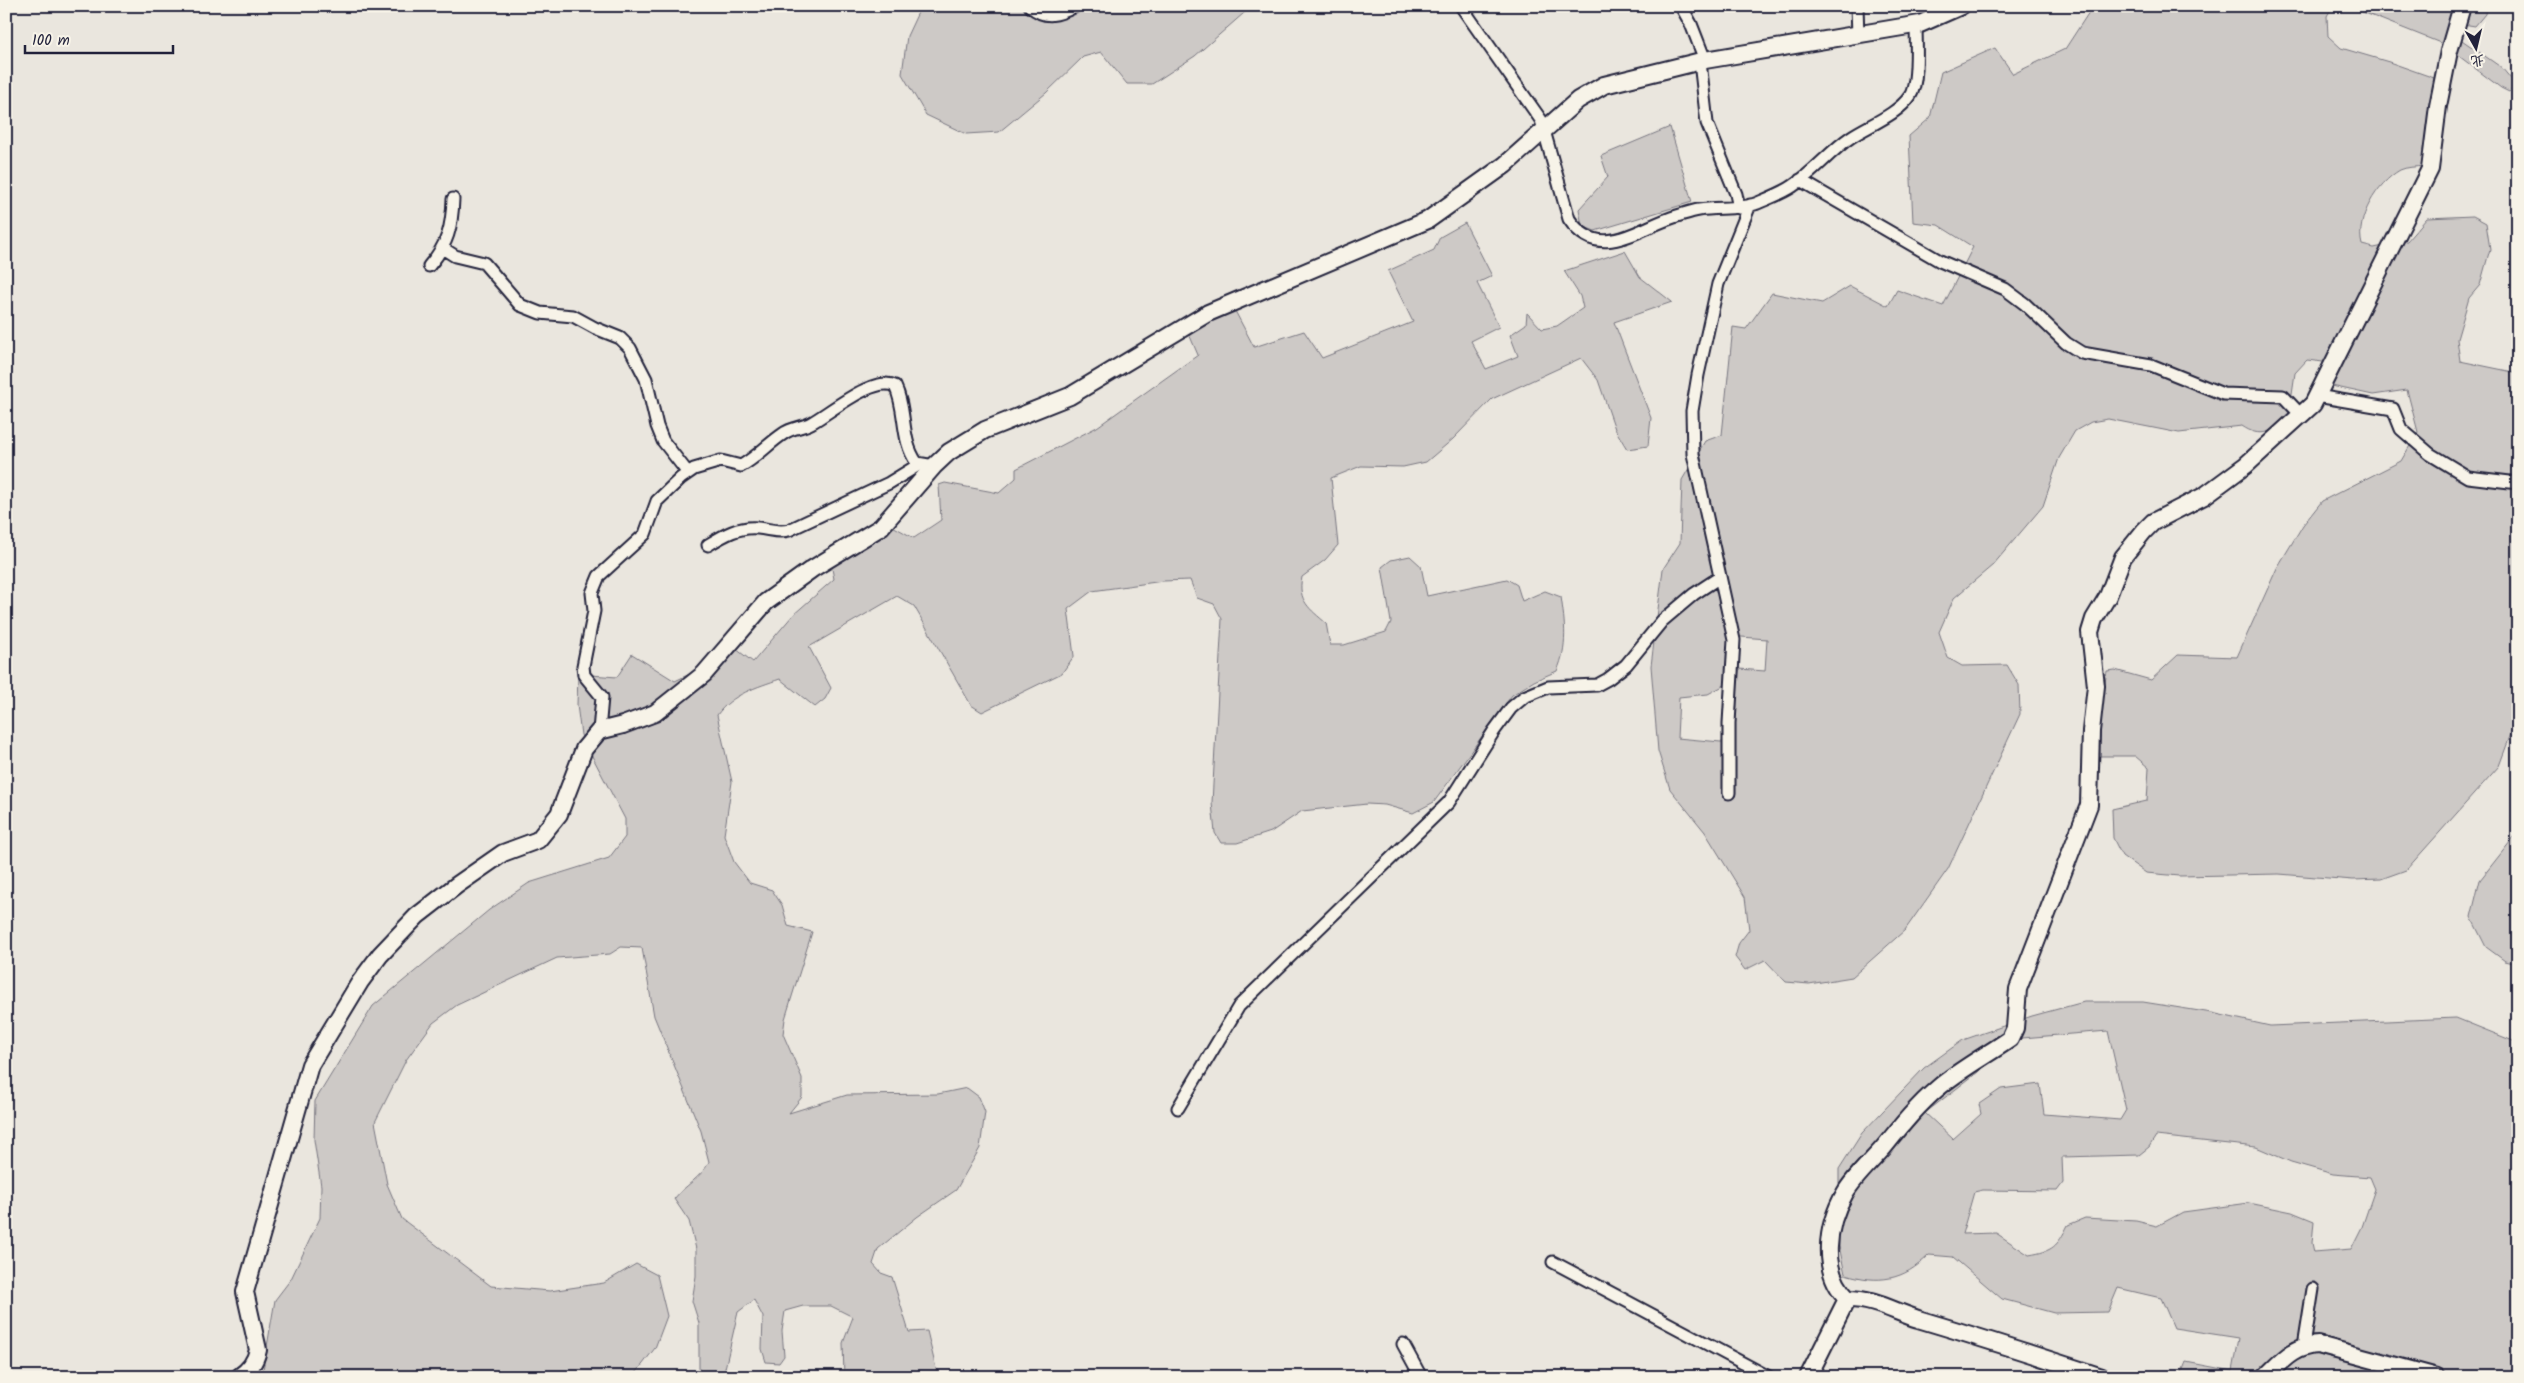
<svg xmlns="http://www.w3.org/2000/svg" width="2524" height="1383" viewBox="0 0 2524 1383" font-family="Kalam,'LXGW WenKai TC',sans-serif">
<rect width="100%" height="100%" fill="#eae6de"/>
<filter id="ink" filterUnits="userSpaceOnUse"><feTurbulence type="fractalNoise" baseFrequency=".02" numOctaves="2"/><feDisplacementMap in="SourceGraphic" scale="10" xChannelSelector="R" yChannelSelector="G"/><feConvolveMatrix kernelMatrix="1 2 1 2 8 2 1 2 1" color-interpolation-filters="sRGB"/></filter>
<g filter="url(#ink)">
<path fill="#cdc9c6" stroke="#787680" fill-rule="evenodd" d="M921 6H1252L1195 56 1152 84H1127L1101 52 1083 57 1046 93 999 132 966 134 926 115 902 74 907 36Z
M2093 6H2486L2485 14 2475 26 2463 24 2459 38 2502 68 2516 85 2509 92 2501 88 2443 44 2350 7 2331 9 2327 16 2328 36 2341 48 2389 62 2437 79 2423 166C2416 167 2406 167 2400 170 2377 183 2355 219 2362 245L2374 248 2407 241 2427 218 2473 216 2486 223 2490 249 2480 285 2469 298 2457 339 2460 361 2513 372 2518 371V691L2512 731 2499 766 2406 870 2381 879 2353 880 2279 874 2180 876 2146 873 2122 856 2113 838 2112 809 2147 801 2149 768 2135 756H2100L2101 705 2107 671 2115 670 2151 680 2178 655 2237 657 2277 568 2303 525 2322 501 2401 461 2418 432 2407 390 2373 395 2327 385 2336 371 2323 362 2307 360 2295 373 2288 421C2271 431 2261 439 2242 426L2179 433 2108 419 2091 422 2075 431 2059 458 2043 506 1993 565 1954 598 1939 632 1948 658 1962 666 2007 665 2019 685 2020 714 1948 869 1905 930 1852 977 1809 984 1786 982 1765 960 1745 970 1735 957 1739 943 1749 930 1745 897 1705 832 1670 789 1658 751 1651 666 1663 569 1680 543 1682 480 1705 441 1722 435 1733 327 1746 329 1772 293 1822 303 1850 286 1888 306 1897 290 1943 306 1973 247 1938 225 1913 222 1909 136 1930 118 1941 72 1995 48 2013 74 2065 49ZM1729 636 1767 639 1765 671 1739 669 1732 743 1677 738 1679 697 1708 694 1725 685Z
M1670 127 1692 202 1595 231 1582 226 1579 209 1608 177 1601 156Z
M1465 223 1492 276 1477 283 1499 327 1471 341 1486 369 1518 356 1510 335 1526 324 1527 313 1542 329 1557 326 1583 308 1580 296 1564 271 1625 251 1640 277 1672 302 1614 322 1651 418 1648 446 1627 449 1615 429 1598 380 1581 358 1492 399 1453 439 1426 462 1403 467 1361 466 1331 478 1338 545 1325 560 1302 577C1297 601 1310 609 1326 623L1330 645H1344L1386 632 1391 622 1382 567 1391 560 1410 556 1421 566 1427 596 1507 579 1517 585 1522 601 1545 591 1561 597C1565 624 1568 646 1557 671L1534 681 1512 695 1434 802 1413 813 1385 805 1367 804 1302 811 1271 832 1237 843H1221L1215 833 1212 803 1222 619 1214 604 1197 598 1190 580 1163 581 1092 591 1068 609 1074 656 1062 673 982 712 971 705 914 606 897 596 809 647 831 688 825 699 815 707 780 679C757 687 732 694 717 715L732 782 724 835 734 862 750 883 772 890 782 905 788 926 812 932 785 1019 783 1034 802 1078V1097L789 1113 847 1095 938 1094 967 1088 979 1097 985 1112 980 1148 956 1190 917 1217 878 1249 873 1264 881 1273 892 1277 909 1332 927 1331 938 1377H844L843 1343 853 1317 831 1306H803L785 1311 782 1331 784 1356 779 1363 766 1362 762 1349 763 1317 754 1300 738 1312 723 1377H699V1323L692 1301 696 1276V1249L689 1221 674 1199C685 1185 701 1178 709 1162L701 1131 654 1016 642 948 621 947 610 954 557 958 457 1005 433 1023 406 1060 375 1122 387 1184 402 1219 491 1286 550 1291 604 1283 636 1264 657 1275 667 1316 655 1348 633 1377H253L263 1370 275 1300 291 1279 320 1218 321 1186 314 1140 315 1101 373 1006 489 910 529 883 609 858 625 837V819L581 735 577 705 578 674 617 677 632 654 675 681 700 669 723 639 753 662 793 615 834 579 828 548 880 519 914 538 941 520 939 485 945 483 999 493 1016 478V469L1097 427 1198 355 1189 334 1234 309 1254 347 1304 331 1322 358 1413 322 1388 271 1434 250 1440 237Z
M2518 832V964L2505 961 2486 947 2471 917 2480 880Z
M2084 1002H2143L2212 1013 2270 1026 2456 1018 2518 1043V1377H2180L2186 1362 2233 1371 2239 1338 2174 1328 2161 1298 2118 1288 2108 1312 2054 1313 2002 1299 1953 1257 1929 1255C1903 1281 1879 1284 1845 1274L1839 1246V1169L1862 1133 1924 1068 1963 1040 2032 1016ZM2108 1031 2126 1110 2120 1120 2044 1114 2040 1084 2001 1089 1979 1104 1981 1114 1953 1139 1925 1113 2022 1038ZM2156 1136 2256 1147 2291 1162 2333 1174 2370 1177 2375 1189 2362 1227 2351 1249 2314 1252 2312 1243 2314 1221 2292 1212 2249 1203 2183 1212 2157 1226 2136 1221 2085 1218 2068 1225C2057 1247 2053 1251 2029 1255L1996 1233 1962 1234 1974 1192 1983 1190 2057 1191 2063 1183 2062 1157 2139 1155 2149 1147Z"/>
<g fill="none" stroke-linecap="round" stroke-linejoin="round">
<defs>
<path id="street" d="M1030 6C1046 20 1058 15 1076 6
M1461 6 1541 120 1569 219C1599 264 1639 227 1677 216 1684 214 1692 211 1699 210 1718 207 1737 210 1755 204 1767 199 1783 193 1793 186 1814 172 1830 151 1851 137 1869 125 1897 115 1910 96 1919 83 1916 42 1916 25
M1681 6 1691 24 1705 60
M1857 6 1858 36
M1700 62 1707 123 1736 194 1739 208
M1800 180 1940 261 2005 289 2025 304 2066 343 2082 353 2151 365 2223 394 2283 396 2302 416
M444 249 455 256 484 263 520 305 540 313 573 316 595 328 620 338 630 348 646 379 657 426 663 441 688 473
M429 266C448 244 452 227 453 199
M2317 396 2393 409 2401 429 2430 454 2468 477 2518 483
M708 545C724 535 739 526 758 528 769 529 778 533 789 530L889 483 920 464
M599 731 602 697 584 675 583 666 594 611 592 593 599 576 645 534 657 501 681 478 694 469 721 461 741 466C757 457 768 444 783 434 792 427 802 428 811 423 831 412 874 375 895 386 907 410 900 440 917 463L934 466
M1729 793V723L1734 640 1693 454 1692 411 1698 375 1718 284 1750 205
M1178 1108 1239 1006 1449 802 1494 731 1511 708 1524 697 1548 687 1597 685 1608 679 1626 665 1662 621 1694 594 1720 577
M1553 1262 1769 1377
M1403 1344 1421 1377
M2304 1346 2313 1289"/>
<path id="secondary" d="M1848 1299C1820 1272 1826 1226 1845 1193 1854 1177 1871 1162 1884 1147 1901 1126 1917 1106 1938 1088 1959 1070 1987 1055 2010 1039L2015 1028 2018 989 2089 805 2091 731 2096 686 2090 632 2094 619 2108 596 2123 557 2144 531 2153 522 2204 496 2246 465 2313 404 2430 169 2438 106 2449 51 2462 6
M239 1377C249 1370 255 1363 258 1350L245 1292 310 1065 360 982 380 955 417 916 457 885 503 853 538 840 559 814 584 749 599 731 623 725 655 713 704 674 766 602 812 569 881 527 934 466 949 452 985 430 1070 396 1208 313 1428 220 1505 165 1578 100 1604 85 1705 60 1920 24 1961 6
M1808 1377 1844 1305 1848 1299C1874 1299 1893 1311 1918 1319 1979 1337 2041 1357 2102 1377
M2265 1377C2282 1361 2293 1346 2318 1345L2437 1377"/>
</defs>
<use href="#street" stroke="#22223b" stroke-width="15"/>
<use href="#secondary" stroke="#22223b" stroke-width="20"/>
<use href="#street" stroke="#f7f3e8" stroke-width="11"/>
<use href="#secondary" stroke="#f7f3e8" stroke-width="16"/>
</g>
</g>
<rect width="2524" height="1383" fill="none" stroke="#f7f3e8" stroke-width="25"/>
<rect x="12" y="12" width="2499" height="1358" fill="none" stroke="#22223b" stroke-width="2" filter="url(#ink)"/>
<g transform="translate(2476 48) rotate(172)" stroke="#f7f3e8" stroke-width="4" paint-order="stroke">
<path d="M0-4L9 19L0 12L-9 19Z" fill="#22223b"/>
<text y="-8" font-size="14" font-weight="bold" text-anchor="middle" fill="#22223b">北</text>
</g>
<path d="M25 45v8h148v-8" fill="none" stroke="#22223b" stroke-width="2.5"/>
<text x="32" y="45" font-size="15" fill="#22223b" stroke="#f7f3e8" stroke-width="4" paint-order="stroke">100 m</text>
</svg>
